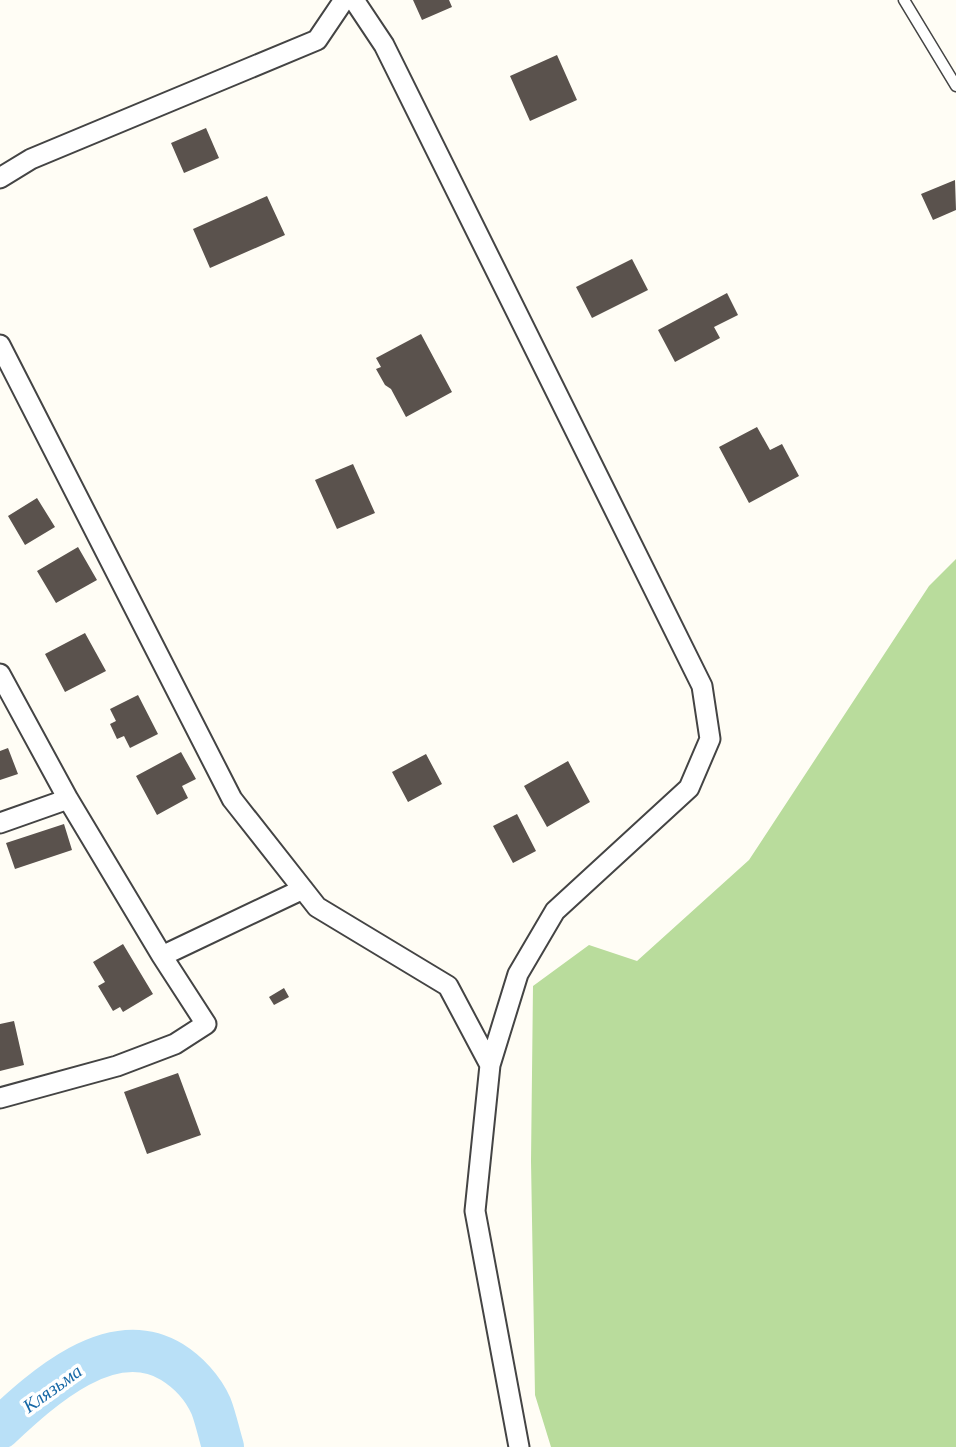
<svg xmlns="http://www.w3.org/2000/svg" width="956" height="1447" viewBox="0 0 956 1447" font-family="'Crimson Pro',serif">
<rect width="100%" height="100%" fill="#fffdf5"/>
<path fill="#b9dc9c" d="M956 559V1447H551L535 1395 531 1161 533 986 589 945 637 961 749 860 929 586Z"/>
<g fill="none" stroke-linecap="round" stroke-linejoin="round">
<path stroke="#b9e0f7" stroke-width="42" d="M0 1428C42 1389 111 1325 172 1362 188 1372 203 1388 211 1406 216 1419 219 1434 223 1447"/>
</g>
<path fill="#5a524d" d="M413 0H449L452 7 422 20Z
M557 55 577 100 530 121 510 76Z
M206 128 219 158 184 173 171 143Z
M955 180 956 210 933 220 921 194Z
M267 196 285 235 210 268 193 229Z
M632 259 648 290 592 318 576 287Z
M727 293 738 315 714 327 720 338 675 362 658 330Z
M421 334 452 392 406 417 391 389 385 385 376 369 381 367 376 358Z
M757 427 770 450 782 444 799 476 749 503 719 447Z
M353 464 375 513 337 529 315 480Z
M37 498 55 527 25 545 8 516Z
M78 547 97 580 56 603 37 571Z
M85 633 106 671 65 692 45 654Z
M138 695 158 734 130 748 124 736 117 739 110 724 116 721 110 709Z
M8 748 18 774 0 780V751Z
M181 752 196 779 182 786 188 798 157 815 136 776Z
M426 754 442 784 408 802 392 772Z
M568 761 590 802 547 827 524 786Z
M517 814 536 851 513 863 493 826Z
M64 824 72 850 15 869 6 843Z
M123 944 153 994 123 1012 120 1007 113 1011 98 986 105 982 93 962Z
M284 988 289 997 274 1005 269 997Z
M14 1021 24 1065 0 1071V1024Z
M178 1073 201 1135 147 1154 124 1092Z"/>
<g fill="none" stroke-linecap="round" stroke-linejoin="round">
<defs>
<path id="lane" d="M904 0 956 86"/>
<path id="street" d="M354 0 384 45 702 686 710 739 689 788 555 911 518 974 490 1065
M0 178 31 159 317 40 344 0
M0 345 232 799 317 907 448 986 490 1065 475 1211 519 1447
M0 674 68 799 162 956 303 889
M0 823 68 799
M0 1098 117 1066 175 1044 206 1024 162 956"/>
</defs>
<use href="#lane" stroke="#444" stroke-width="13"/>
<use href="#street" stroke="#444" stroke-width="23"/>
<use href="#lane" stroke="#fff" stroke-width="10"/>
<use href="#street" stroke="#fff" stroke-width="19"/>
</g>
<g text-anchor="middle" stroke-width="7" stroke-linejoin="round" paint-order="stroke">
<g font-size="19" font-style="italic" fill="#1768a6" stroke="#fff">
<text transform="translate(52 1388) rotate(-36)" y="7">Клязьма</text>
</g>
</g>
</svg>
